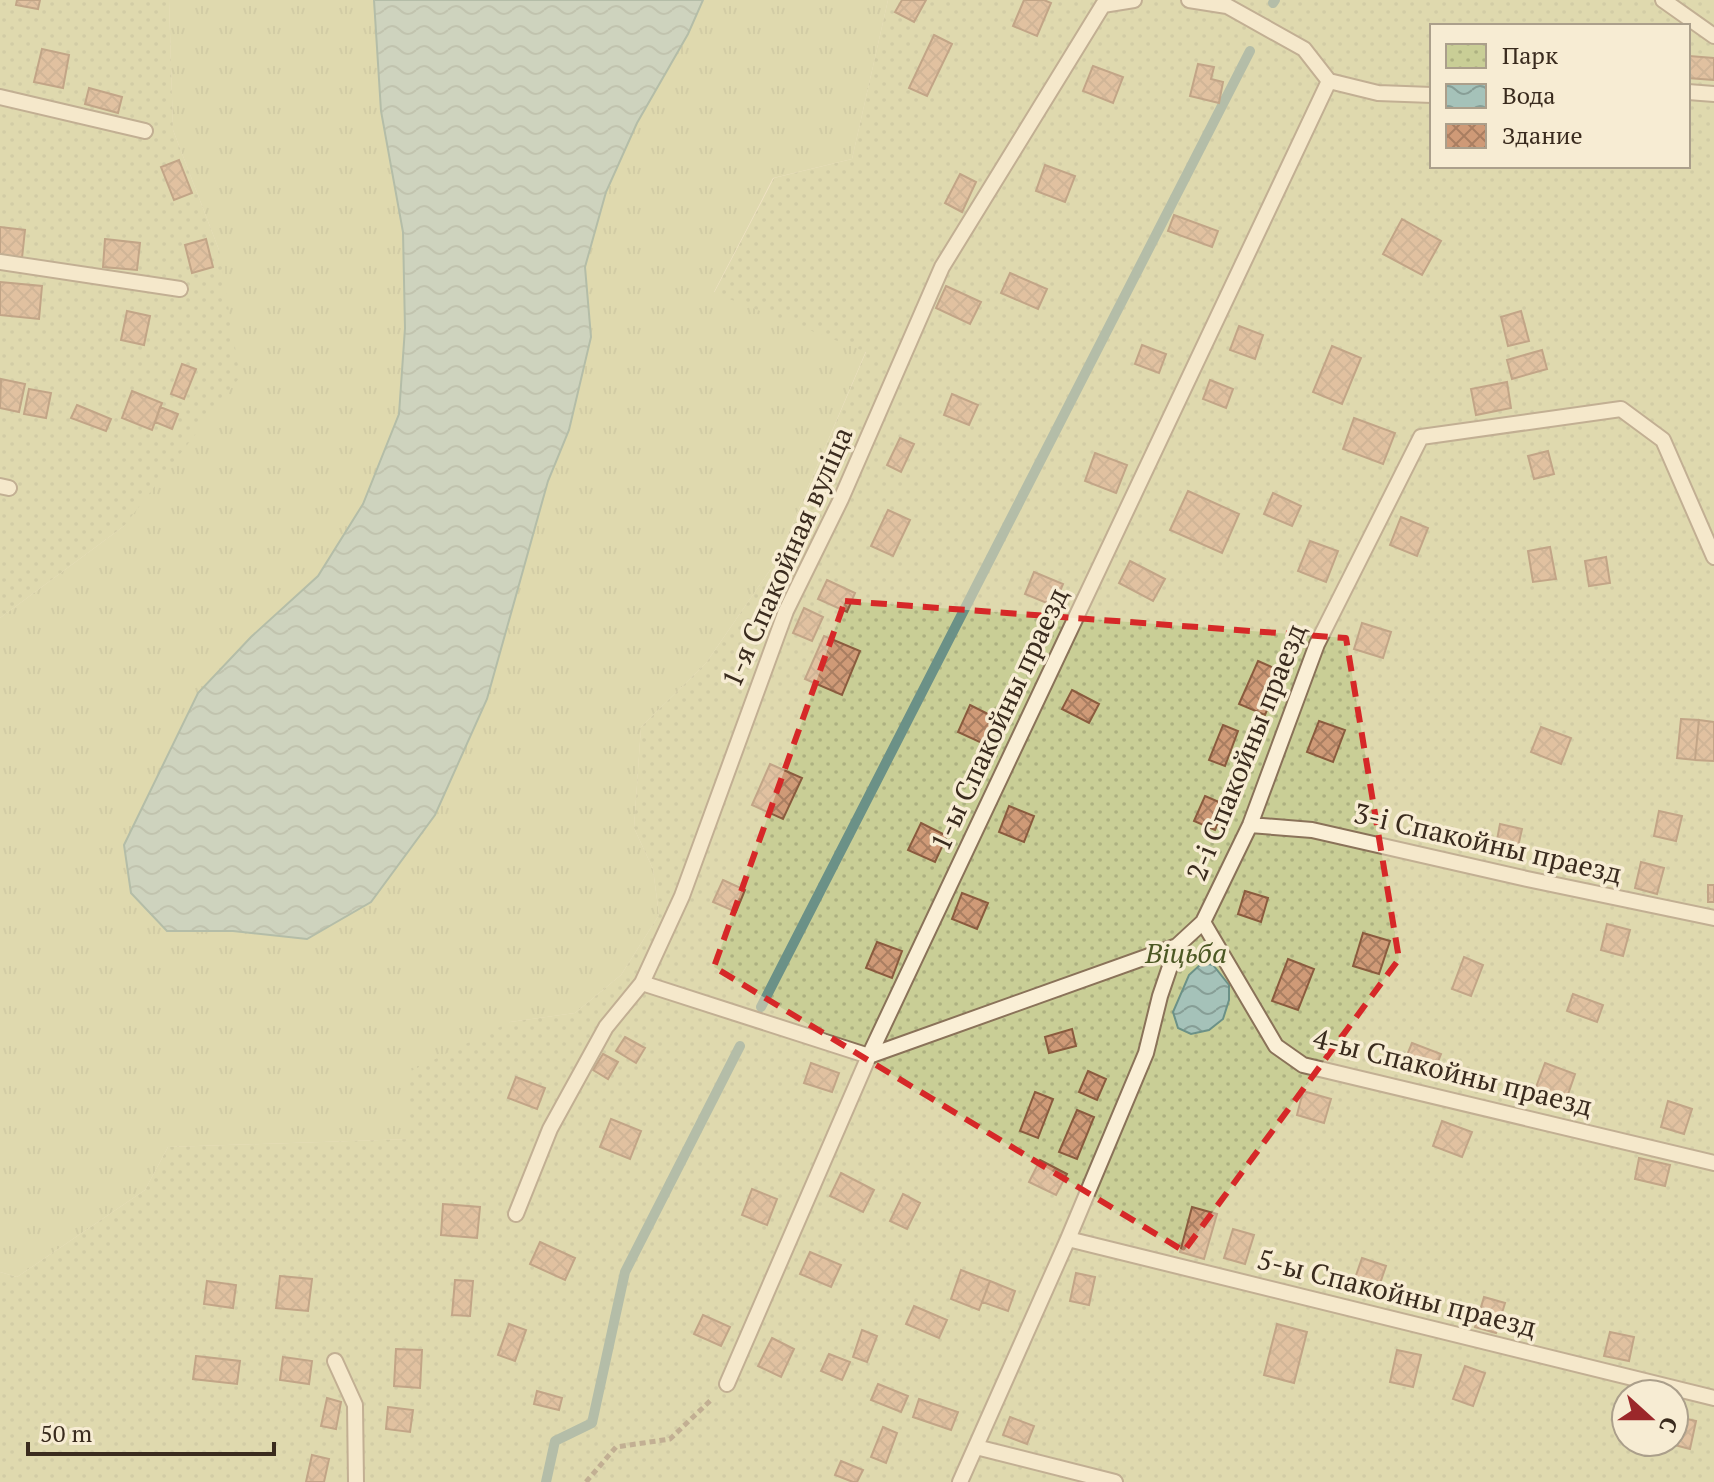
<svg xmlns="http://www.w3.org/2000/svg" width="1714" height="1482" viewBox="0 0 1714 1482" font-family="'PT Serif',serif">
<defs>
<pattern id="grass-tufts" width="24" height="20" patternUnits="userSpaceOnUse" patternTransform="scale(2)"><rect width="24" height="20" fill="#c9ce96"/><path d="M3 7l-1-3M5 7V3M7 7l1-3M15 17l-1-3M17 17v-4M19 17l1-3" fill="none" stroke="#adb181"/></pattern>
<pattern id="park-dots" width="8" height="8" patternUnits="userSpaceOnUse" patternTransform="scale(2)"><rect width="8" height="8" fill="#c9ce96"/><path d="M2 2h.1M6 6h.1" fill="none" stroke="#adb181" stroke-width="1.8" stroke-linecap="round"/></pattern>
<pattern id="water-waves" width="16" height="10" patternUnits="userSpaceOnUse" patternTransform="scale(2)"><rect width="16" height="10" fill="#a5c2b9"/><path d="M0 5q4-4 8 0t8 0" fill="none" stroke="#879e96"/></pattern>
<pattern id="building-cross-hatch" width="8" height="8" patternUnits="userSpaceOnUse" patternTransform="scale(2)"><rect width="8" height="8" fill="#cf9a77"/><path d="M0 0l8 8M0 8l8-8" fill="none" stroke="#a97e61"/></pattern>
</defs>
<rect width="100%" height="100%" fill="#f0e1c3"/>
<path fill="url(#grass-tufts)" d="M169 0H374L381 111 403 232 405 328 399 414 363 504 318 576 251 637 198 693 124 845 167 931H233L487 699 548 481 569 430 591 337 585 267 606 192 637 123 688 34 703 0H888L852 159 773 178 714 292 866 351 777 560 706 663 641 727 634 828 653 869 659 915 621 975 575 1013 510 1022 411 1139 168 1147 145 1190 17 1277 0 1272V618L124 526 219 250 173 130Z"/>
<path fill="url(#park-dots)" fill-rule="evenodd" d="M0 0H169L173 130 219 250 240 377 124 526 0 618Z
M888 0H1714V1482H0V1272L17 1277 145 1190 168 1147 410 1139 407 1073 510 1022 575 1013 621 975 659 915 653 869 634 828 641 727 706 663 777 560 866 352 714 293 774 178 852 159ZM1432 26H1688V166H1432ZM1626 1394H1674V1442H1626Z"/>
<path fill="url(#water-waves)" stroke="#6b9187" stroke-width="2" d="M374 0H703L688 34 637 123 606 192 585 267 591 337 569 430 548 481 487 699 435 815 371 902 307 939 233 931H167L131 893 124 845 198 693 251 637 318 576 363 504 399 414 405 328 403 232 381 111Z
M1202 963 1213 965 1229 985V1000L1223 1019 1209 1030 1191 1034 1178 1028 1173 1012 1189 975Z"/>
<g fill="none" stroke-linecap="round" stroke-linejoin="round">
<path stroke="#6b9187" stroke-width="10" d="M1273 3 1275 0
M761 1007 1250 51
M546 1482 555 1441 592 1423 625 1272 740 1046"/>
</g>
<path fill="url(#building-cross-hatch)" stroke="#8a5b3e" stroke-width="2" d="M17 0H40L38 9 16 5Z
M902 0H926L914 22 895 12Z
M1024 0H1044L1051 3 1037 36 1013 26Z
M934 35 952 44 927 96 909 88Z
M42 49 69 55 63 88 34 82Z
M1689 56 1714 58V80L1688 78Z
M1198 64 1214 67 1211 79 1223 82 1219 103 1190 96Z
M1093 66 1123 77 1113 103 1083 91Z
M89 88 122 97 118 113 85 104Z
M179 160 192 193 174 200 161 167Z
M1045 165 1075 176 1065 202 1036 191Z
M960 174 976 182 962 212 945 203Z
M1174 215 1218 231 1212 247 1168 231Z
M1402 219 1441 241 1422 275 1383 254Z
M0 227 25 230 22 258 0 256Z
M105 239 140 243 137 270 103 267Z
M206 239 213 267 192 273 185 245Z
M1010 273 1047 289 1038 309 1001 293Z
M0 282 42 286 39 319 0 315Z
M946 286 981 302 970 324 936 308Z
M127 311 150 316 144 345 121 340Z
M1521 311 1529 341 1508 346 1501 317Z
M1239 326 1263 335 1255 359 1230 350Z
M1142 345 1166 354 1159 373 1135 364Z
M1332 346 1361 358 1342 404 1313 392Z
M1542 350 1547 369 1512 379 1507 360Z
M182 364 196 369 184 399 171 394Z
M1 379 25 384 19 412 0 408Z
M1210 380 1233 389 1226 408 1203 399Z
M1507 382 1511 408 1476 415 1471 389Z
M29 389 51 393 46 418 24 414Z
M132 391 162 403 152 430 122 418Z
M952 394 978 405 969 425 944 415Z
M77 405 111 419 106 431 71 418Z
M160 407 178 414 172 429 155 422Z
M1354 418 1395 433 1383 464 1343 449Z
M900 438 914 444 901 472 887 465Z
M1548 451 1554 474 1534 479 1528 456Z
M1095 453 1127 465 1116 493 1085 481Z
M1188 491 1239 514 1222 553 1170 530Z
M1273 493 1301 506 1292 526 1264 514Z
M888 510 910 520 893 556 871 546Z
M1401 517 1428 528 1417 556 1390 545Z
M1310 541 1338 551 1326 582 1298 571Z
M1550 547 1556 579 1533 582 1528 551Z
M1606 557 1610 583 1589 586 1585 561Z
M1130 561 1165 579 1153 601 1119 583Z
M1034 572 1063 584 1054 606 1025 594Z
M827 580 855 593 847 612 818 599Z
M804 608 823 617 812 641 793 633Z
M1362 623 1391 632 1383 658 1354 649Z
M824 636 860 651 842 695 805 679Z
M1258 661 1283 672 1265 715 1239 704Z
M1072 690 1099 704 1089 723 1062 709Z
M970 705 996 718 984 744 958 732Z
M1681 719 1699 720 1695 760 1677 758Z
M1699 720 1714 722V761L1695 760Z
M1319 721 1345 730 1333 762 1307 752Z
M1223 725 1238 731 1225 766 1209 760Z
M1541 727 1571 738 1561 764 1531 752Z
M770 764 802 778 783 819 752 805Z
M1205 796 1226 805 1215 830 1194 821Z
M1009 806 1034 816 1024 842 999 832Z
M1659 811 1682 816 1676 841 1654 836Z
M921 823 947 836 935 862 908 850Z
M1500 824 1522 829 1515 860 1494 856Z
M1641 862 1664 868 1657 894 1635 888Z
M723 880 745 890 736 912 713 902Z
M1708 885H1714V902H1708Z
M1245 891 1268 898 1261 922 1238 914Z
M962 893 988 903 977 929 952 919Z
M1607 924 1630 930 1623 956 1601 950Z
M1363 933 1390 941 1379 974 1353 966Z
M877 942 902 951 892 978 866 968Z
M1464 957 1483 965 1471 996 1452 989Z
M1288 959 1314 969 1298 1010 1272 1001Z
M1573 994 1603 1005 1597 1022 1567 1011Z
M1072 1029 1076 1046 1049 1053 1045 1037Z
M625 1037 645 1048 636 1063 616 1051Z
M1412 1043 1441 1054 1431 1079 1402 1067Z
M603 1054 618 1062 608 1079 593 1070Z
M811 1063 839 1073 832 1092 804 1083Z
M1545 1063 1575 1074 1563 1109 1532 1098Z
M1088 1071 1106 1079 1097 1100 1079 1092Z
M516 1077 545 1088 537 1109 508 1098Z
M1303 1091 1331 1099 1324 1123 1297 1115Z
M1035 1092 1053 1099 1038 1138 1020 1131Z
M1668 1101 1692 1109 1684 1134 1661 1127Z
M1077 1110 1094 1117 1077 1159 1059 1152Z
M611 1119 641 1131 630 1159 600 1147Z
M1442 1121 1472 1132 1462 1157 1433 1146Z
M1639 1158 1670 1165 1665 1186 1635 1179Z
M1040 1160 1067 1174 1056 1195 1029 1182Z
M841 1173 874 1190 863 1212 830 1196Z
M752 1189 777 1199 767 1225 742 1215Z
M903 1194 920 1203 907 1229 890 1221Z
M443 1204 480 1207 477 1238 441 1235Z
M1192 1207 1217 1214 1204 1259 1180 1252Z
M1233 1229 1254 1235 1245 1264 1224 1258Z
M540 1242 575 1258 565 1280 530 1264Z
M810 1252 841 1265 831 1287 800 1274Z
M1362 1258 1386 1266 1375 1298 1351 1290Z
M961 1270 990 1281 979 1310 951 1299Z
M1076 1273 1095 1277 1089 1305 1070 1301Z
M280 1276 312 1279 308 1311 276 1308Z
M455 1280 473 1281 470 1316 452 1315Z
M207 1281 236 1285 233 1308 204 1304Z
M990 1281 1015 1291 1008 1311 982 1302Z
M1484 1297 1505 1303 1496 1333 1475 1327Z
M914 1306 947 1320 939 1338 906 1324Z
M703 1315 730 1327 721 1346 694 1334Z
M509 1324 526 1330 515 1361 498 1355Z
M1277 1324 1307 1332 1294 1383 1264 1375Z
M862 1330 877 1336 867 1362 853 1357Z
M1610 1332 1634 1337 1629 1361 1604 1356Z
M772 1338 794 1349 781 1377 758 1366Z
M396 1349 422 1350 420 1388 394 1386Z
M1397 1350 1421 1355 1413 1387 1390 1382Z
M829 1354 850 1362 842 1380 821 1371Z
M196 1356 240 1361 237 1384 193 1379Z
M283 1357 312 1361 309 1384 280 1380Z
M1465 1366 1485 1373 1473 1406 1453 1399Z
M878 1384 908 1396 901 1412 871 1400Z
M537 1391 562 1398 559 1410 534 1404Z
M327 1398 341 1402 336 1429 321 1426Z
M919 1399 958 1412 951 1430 913 1417Z
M388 1407 413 1410 410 1432 386 1429Z
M1674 1416 1696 1421 1690 1449 1663 1442H1674Z
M1010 1417 1034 1426 1027 1444 1003 1435Z
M883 1427 897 1433 886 1463 871 1457Z
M312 1455 329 1459 324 1482H306Z
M841 1461 863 1470 857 1482H853L835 1475Z"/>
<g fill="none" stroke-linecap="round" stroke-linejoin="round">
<defs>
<path id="lane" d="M1189 0 1227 6 1304 49 1329 81 1378 93 1432 95
M1663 0 1714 36
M1688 92 1714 94
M0 97 145 131
M0 262 180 289
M0 486 9 488
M1250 825 1312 830 1527 879 1714 918
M1203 922 1276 1046 1303 1065 1714 1163
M642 983 869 1056 1177 946
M516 1214 550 1129 606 1027 642 983 682 896 786 611 841 499 942 267 1103 5 1134 0
M1068 1239 1714 1398
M335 1361 355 1405 356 1482
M727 1384 869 1056 1329 81
M976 1447 1115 1482
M960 1482 1068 1239 1146 1053 1160 996 1177 946 1203 922 1250 825 1317 644 1421 437 1621 409 1663 440 1714 557"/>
</defs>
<use href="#lane" stroke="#8a7259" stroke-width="18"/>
<path stroke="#8a7259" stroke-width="5" stroke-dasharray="6 4" stroke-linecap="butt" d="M586 1482 616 1447 670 1439 712 1399"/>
<use href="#lane" stroke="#faefd6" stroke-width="14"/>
</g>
<path d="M0 0H1714V1482H0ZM845 601 1346 638 1399 959 1184 1251 714 967Z" fill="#f0e1c3" fill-opacity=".55" fill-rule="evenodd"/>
<path fill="none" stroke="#d62828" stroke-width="6" stroke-dasharray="16 10" stroke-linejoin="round" d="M845 601 1346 638 1399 959 1184 1251 714 967Z"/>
<g text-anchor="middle" stroke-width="7" stroke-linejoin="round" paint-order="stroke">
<g font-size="28" fill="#3a2b1e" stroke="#f7ecd3">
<text transform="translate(787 557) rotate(-66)" y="10">1-я Спакойная вуліца</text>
<text transform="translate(999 719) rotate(-65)" y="10">1-ы Спакойны праезд</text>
<text transform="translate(1246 752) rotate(-68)" y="10">2-і Спакойны праезд</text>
<text transform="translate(1488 843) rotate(13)" y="10">3-і Спакойны праезд</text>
<text transform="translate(1453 1072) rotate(14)" y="10">4-ы Спакойны праезд</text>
<text transform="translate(1397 1293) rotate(14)" y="10">5-ы Спакойны праезд</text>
</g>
<g font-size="28" font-style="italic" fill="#4b5723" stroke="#f7ecd3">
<text x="1186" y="963">Віцьба</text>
</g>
</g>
<rect x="1430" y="24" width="260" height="144" fill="#f7ecd3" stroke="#ab9f8b" stroke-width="2"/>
<rect x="1446" y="44" width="40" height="24" fill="url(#park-dots)" stroke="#ab9f8b" stroke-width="2"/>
<text x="1502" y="64" font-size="24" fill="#3a2b1e">Парк</text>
<rect x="1446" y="84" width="40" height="24" fill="url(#water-waves)" stroke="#ab9f8b" stroke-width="2"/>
<text x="1502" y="104" font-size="24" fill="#3a2b1e">Вода</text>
<rect x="1446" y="124" width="40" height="24" fill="url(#building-cross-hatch)" stroke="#ab9f8b" stroke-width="2"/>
<text x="1502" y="144" font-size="24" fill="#3a2b1e">Здание</text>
<g transform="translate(1650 1418) rotate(111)"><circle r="38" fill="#f7ecd3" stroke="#ab9f8b" stroke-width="2"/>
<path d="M0-6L14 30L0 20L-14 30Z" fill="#9b272a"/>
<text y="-12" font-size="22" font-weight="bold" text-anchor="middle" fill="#3a2b1e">С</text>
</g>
<path d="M28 1442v12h246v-12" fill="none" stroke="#3a2b1e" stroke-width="4"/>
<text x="40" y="1442" font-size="24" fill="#3a2b1e" stroke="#f7ecd3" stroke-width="6" paint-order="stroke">50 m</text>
</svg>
